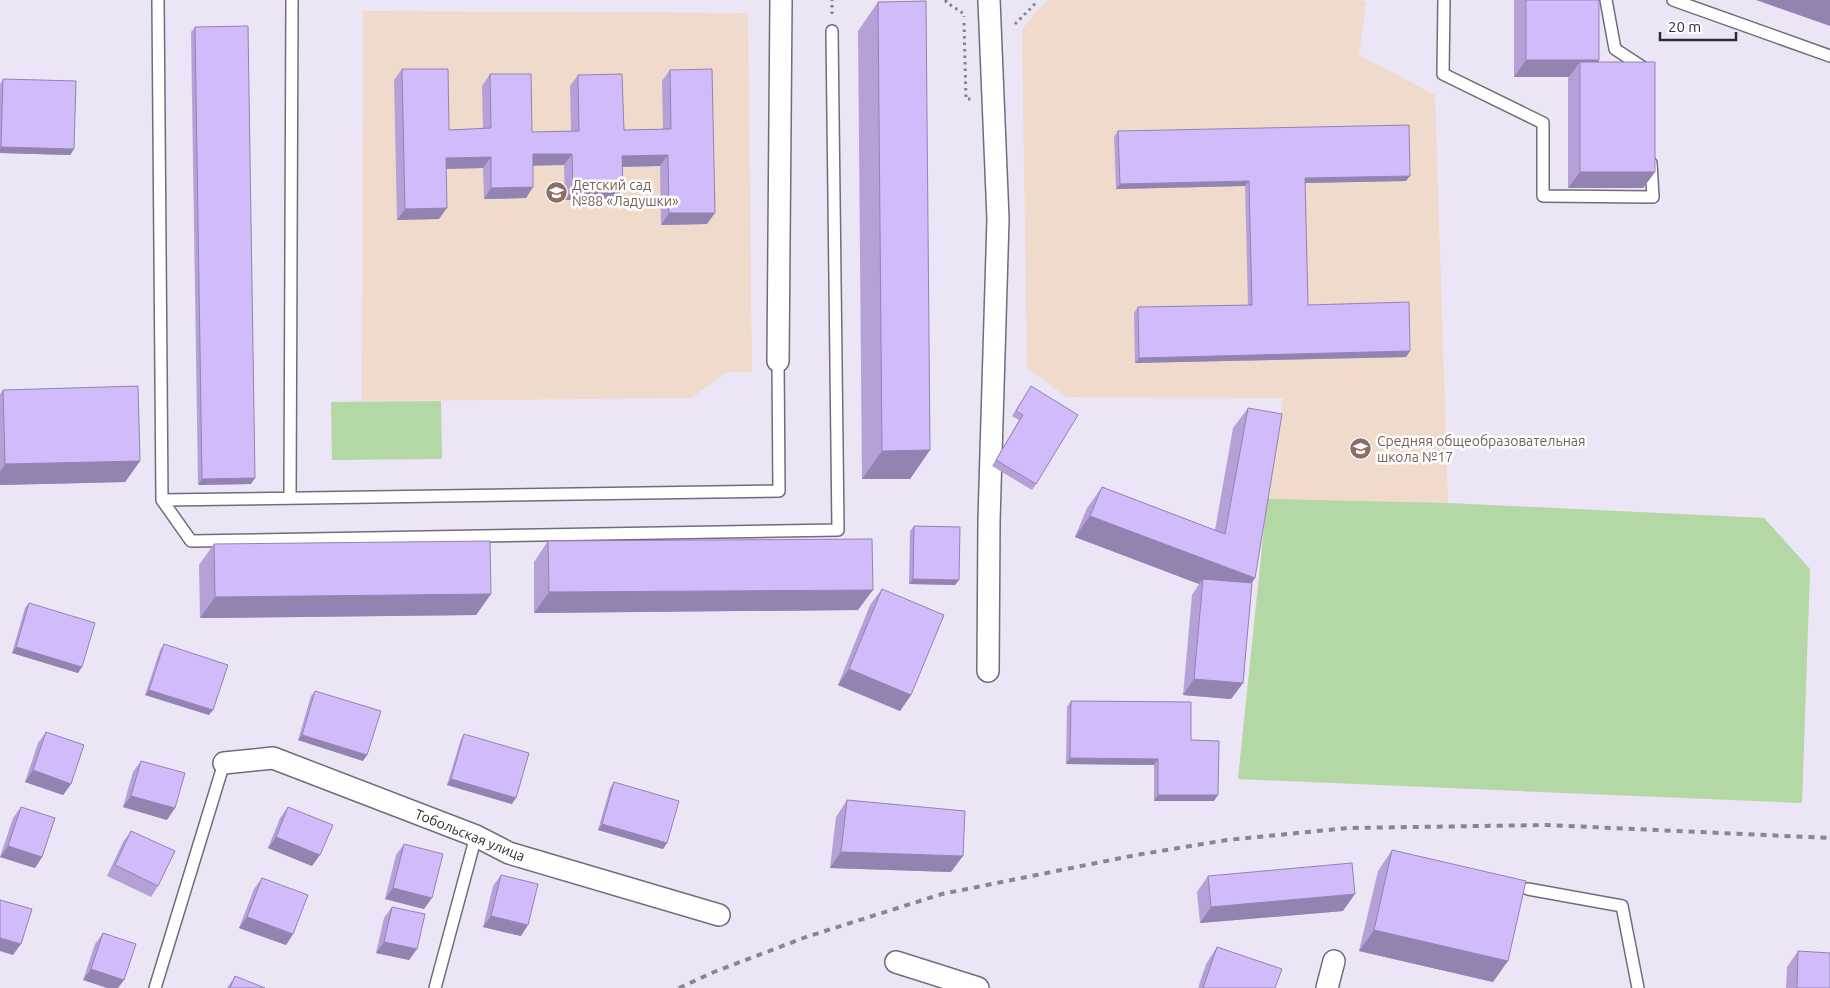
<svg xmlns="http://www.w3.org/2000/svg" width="1830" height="988" viewBox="0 0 1830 988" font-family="Ubuntu,sans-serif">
<rect width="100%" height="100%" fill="#ebe5f6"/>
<path fill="#efdacc" d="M1047 0H1361L1366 2 1359 55 1435 95 1448 503 1764 518 1810 569 1802 803 1238 779 1267 499 1283 398 1066 397 1027 368 1022 29Z
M363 11 748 13 752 372H727L691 398 362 401Z"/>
<path fill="#b4d7a6" d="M441 401 442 459 332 460 331 402Z
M1267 499 1448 503 1764 518 1810 569 1802 803 1238 779Z"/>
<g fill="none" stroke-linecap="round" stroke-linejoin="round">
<defs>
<path id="lane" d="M158 0 162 500 191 541 838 530 832 31
M1444 0 1443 74 1543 123V196L1653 197 1651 163
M1606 0 1615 49 1647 70
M1673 0 1830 56
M290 498 292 0
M162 500 779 491 778 361
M1528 889 1622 906 1638 988
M155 988 224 763
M435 988 476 836"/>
<path id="street" d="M778 361 781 0
M988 671 989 521 998 219 989 0
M224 763 273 758 476 836 509 853 719 915
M896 962 978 988
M1327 988 1334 961"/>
</defs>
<use href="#lane" stroke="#716c7b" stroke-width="14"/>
<use href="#street" stroke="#716c7b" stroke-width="24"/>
<path stroke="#85808c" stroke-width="3" stroke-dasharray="2.5 4" stroke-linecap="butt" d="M946 0V2L964 14V17
M832 14V0
M964 23 966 99H972
M1015 24 1034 5 1033 0"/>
<use href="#lane" stroke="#fff" stroke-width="11"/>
<use href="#street" stroke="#fff" stroke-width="21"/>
<path stroke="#8a8591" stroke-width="4" stroke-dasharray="6 6" stroke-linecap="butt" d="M679 988 714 972 806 937 942 894 1136 855 1227 840 1348 828 1547 825 1830 838"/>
</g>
<path fill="#b5a1d8" d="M1514 0H1599V62L1655 172 1643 188H1568V78L1569 77H1514Z
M878 2 930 450 910 479H862L858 31Z
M195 27 251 484 198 485 191 32Z
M402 69 449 130 483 129 482 86 490 74 532 132 571 131 570 86 578 75 624 130 663 129 662 81 670 70 707 224 661 225 660 166 622 167 623 188 615 199 565 200 564 165H533V187L526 198 484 199 483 168 446 169 439 219 397 220 394 80Z
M3 79 74 149 70 155 0 153V84Z
M1118 131 1406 181 1305 183 1308 305 1410 351 1406 357 1135 363 1134 313 1138 307 1248 305 1245 186 1116 189 1114 137Z
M1031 386 1036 484 1032 490 992 466 1019 420 1012 416Z
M3 390 140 461 125 482 0 485V394Z
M1248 408 1255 578 1252 583 1243 683 1231 699 1183 695 1192 595 1199 584 1075 537 1087 508 1102 487 1215 530 1233 428Z
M914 526 959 580 955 585 909 584 910 531Z
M548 541 858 610 534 613V562Z
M214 544 491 594 476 615 200 618 199 565Z
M882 589 911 695 900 711 838 685 870 605Z
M29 603 78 673 12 653 25 608Z
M164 644 209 715 145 695 160 650Z
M315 691 363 761 298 740 311 696Z
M1071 701 1191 740 1214 801H1154V765L1066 764 1067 707Z
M46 732 71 784 63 795 25 782 38 743Z
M464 734 512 804 447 785 461 739Z
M141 761 167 820 123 807 133 772Z
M614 782 667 843 663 849 598 830 610 788Z
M847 800 951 872 830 868 836 817Z
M21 807 42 857 35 868 0 857 13 818Z
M288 807 312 866 268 848 280 818Z
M131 831 158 886 151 897 107 876 123 842Z
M404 844 424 909 385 899 396 855Z
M1392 850 1493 982 1359 951 1378 871Z
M501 875 521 936 483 927 493 886Z
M1208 876 1343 911 1200 923 1197 892Z
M262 878 293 934 286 945 239 928 254 889Z
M392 907 417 949 409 960 376 953 384 918Z
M103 933 118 988 83 980 95 944Z
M1217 947 1275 988H1198L1206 964Z
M1798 951 1830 988H1786L1787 967Z
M235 976 265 988H227Z"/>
<path fill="#9383b0" d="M1756 0H1830V26Z
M1526 60H1599L1588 77 1580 62 1569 77H1514Z
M1 147 74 149 70 155 0 153V149Z
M533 154H572L564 165 525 166Z
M668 155 660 166 614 167 622 156Z
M491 157 483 168 438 169 446 158Z
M1580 172H1655L1643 188H1568Z
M1410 176 1406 181 1301 183 1305 178Z
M1249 181 1245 186 1116 189 1120 184Z
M533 187 526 198 484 199 491 188Z
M623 188 615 199 565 200 573 189Z
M447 208 439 219 397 220 405 209Z
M669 213H715L707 224 661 225Z
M1410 351 1406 357 1135 363 1139 358Z
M930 450 910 479H862L882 451Z
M140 461 125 482 0 485V472L5 464Z
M255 478 251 484 198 485 202 479Z
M1090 516 1255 578 1240 599 1203 579 1199 584 1075 537Z
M913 579 959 580 955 585 909 584Z
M873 590 858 610 534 613 549 592Z
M491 594 476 615 200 618 215 597Z
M16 647 82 667 78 673 12 653Z
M849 669 911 695 900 711 838 685Z
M1194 679 1243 683 1231 699 1183 695Z
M149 690 213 710 209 715 145 695Z
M302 735 367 755 363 761 298 740Z
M1070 758 1158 759 1154 765 1066 764Z
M33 770 71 784 63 795 25 782Z
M451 779 516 798 512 804 447 785Z
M1158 795H1218L1214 801H1154Z
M131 796 175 808 167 820 123 807Z
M602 824 667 843 663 849 598 830Z
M276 837 320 855 312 866 268 848Z
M8 846 42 857 35 868 0 857Z
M841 852 963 856 951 872 830 868Z
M393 888 432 898 424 909 385 899Z
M1355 894 1343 911 1200 923 1211 907Z
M491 916 528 925 521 936 483 927Z
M247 917 293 934 286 945 239 928Z
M1374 930 1508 961 1493 982 1359 951Z
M0 938 21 944 13 955 0 951Z
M384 942 417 949 409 960 376 953Z
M91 969 124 980 118 988H107L83 980Z"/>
<path fill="#d2bbfb" stroke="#9383b0" d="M1526 0H1599V60H1526Z
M926 1 930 450 882 451 878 2Z
M248 26 255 478 202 479 195 27Z
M1580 62H1655V172H1580Z
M402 69H448L449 130 491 128 490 74H531L532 132 579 131 578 75 622 74 624 130 671 129 670 70 712 69 715 213H669L668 155 622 156 623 188 573 189 572 154H533V187L491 188V157L446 158 447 208 405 209Z
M3 79 76 81 74 149 1 147Z
M1409 125 1410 176 1305 178 1308 305 1409 302 1410 351 1139 358 1138 307 1252 305 1249 181 1120 184 1118 131Z
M138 386 140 461 5 464 3 390Z
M1031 386 1078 415 1036 484 996 460 1023 415 1016 411Z
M1248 408 1282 414 1255 578 1090 516 1102 487 1225 534Z
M914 526 960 527 959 580 913 579Z
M872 539 873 590 549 592 548 541Z
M490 541 491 594 215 597 214 544Z
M1203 579 1252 583 1243 683 1194 679Z
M882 589 944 615 911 695 849 669Z
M29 603 95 623 82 667 16 647Z
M164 644 228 665 213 710 149 690Z
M315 691 381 711 367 755 302 735Z
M1071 701 1191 702V740L1219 741 1218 795H1158V759L1070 758Z
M46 732 84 745 71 784 33 770Z
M464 734 529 753 516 798 451 779Z
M141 761 185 773 175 808 131 796Z
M614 782 679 801 667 843 602 824Z
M847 800 965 811 963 856 841 852Z
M21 807 55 818 42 857 8 846Z
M288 807 333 825 320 855 276 837Z
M131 831 175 851 158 886 115 865Z
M404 844 443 854 432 898 393 888Z
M1392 850 1526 881 1508 961 1374 930Z
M1352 863 1355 894 1211 907 1208 876Z
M501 875 538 884 528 925 491 916Z
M262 878 308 895 293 934 247 917Z
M0 900 32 909 21 944 0 938Z
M392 907 425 914 417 949 384 942Z
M103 933 136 944 124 980 91 969Z
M1217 947 1282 969 1275 988H1203Z
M1798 951 1830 953V988H1797Z
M235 976 265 988H230Z"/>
<defs>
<symbol id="school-disc" viewBox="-11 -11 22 22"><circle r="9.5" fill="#8d6e63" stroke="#fff"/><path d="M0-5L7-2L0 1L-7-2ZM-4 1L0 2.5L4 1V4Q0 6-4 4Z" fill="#fff"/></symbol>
</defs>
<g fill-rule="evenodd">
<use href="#school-disc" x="544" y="180" width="25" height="25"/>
<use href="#school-disc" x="1348" y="436" width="25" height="25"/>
</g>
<g text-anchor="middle" stroke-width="5" stroke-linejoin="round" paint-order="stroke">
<g font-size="14" fill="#785e54" stroke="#fff" text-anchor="start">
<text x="572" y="190">Детский сад<tspan x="572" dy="16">№88 «Ладушки»</tspan></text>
<text x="1377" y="446">Средняя общеобразовательная<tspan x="1377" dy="16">школа №17</tspan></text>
</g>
<g font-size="14" fill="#2e2b32" stroke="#fff">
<text transform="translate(470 835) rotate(22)" y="5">Тобольская улица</text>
</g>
</g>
<path d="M1660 32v8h76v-8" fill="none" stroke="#2e2b32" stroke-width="2.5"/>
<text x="1668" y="32" font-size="15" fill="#2e2b32" stroke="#ffffff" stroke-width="4" paint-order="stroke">20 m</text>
</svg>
